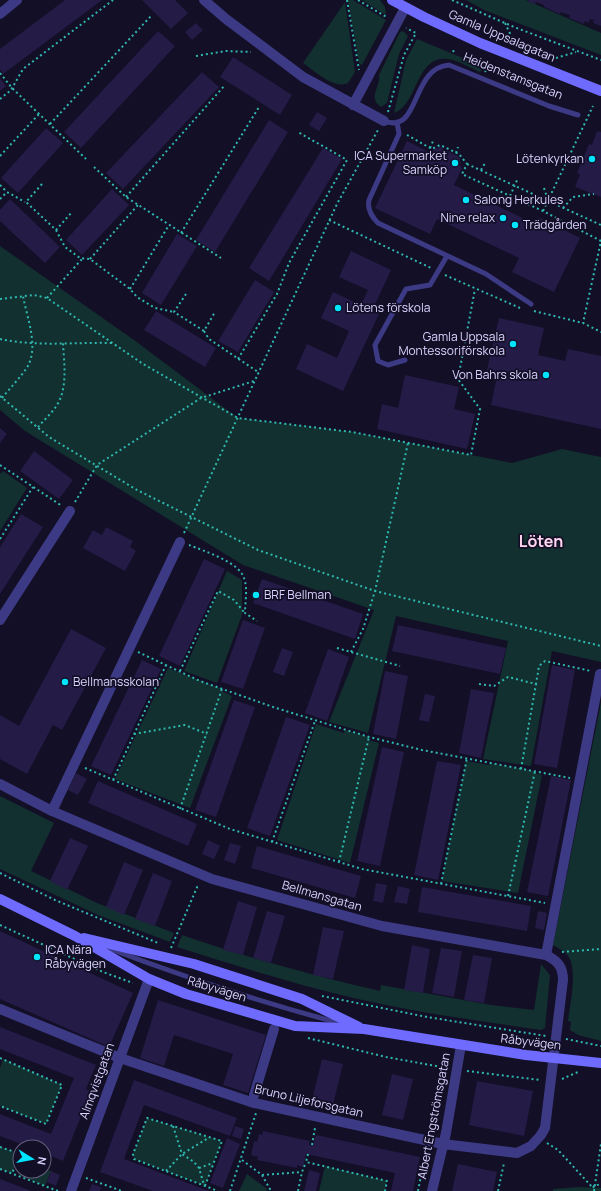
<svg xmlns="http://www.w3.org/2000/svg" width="601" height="1191" viewBox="0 0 601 1191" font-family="Manrope,sans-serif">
<rect width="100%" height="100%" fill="#130f26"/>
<path fill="#12302f" d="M348 0H353L386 20 362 65 359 63Z
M362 0H380L385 7 386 15Z
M466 0H526L601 33V55L484 10Z
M345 2 355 72 348 83C334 90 314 70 303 63Z
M403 31 408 36 399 54 387 103 381 107C367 97 381 87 379 75L400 32Z
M417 39 482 66V70L480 72C471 68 459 61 449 59 415 54 419 104 394 113L406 60Z
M0 246 134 340 238 418 352 432 512 463 562 449 601 457V662L552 651 531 766 483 759 508 641 396 616 368 733 329 722 374 610 243 565 25 431 0 410Z
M3 471 27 488 0 531V474Z
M227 571 242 580V615L217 683 184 671Z
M168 668 222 689V691L232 696 190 808 115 779Z
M601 702V1041L578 1035 570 1030 571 1022 568 1021C570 1004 578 970 568 956 565 951 558 948 553 945Z
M316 724 344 733 345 730 369 737 368 740 379 743 350 863 277 840Z
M466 761 489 765V763L534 771V773L542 775 518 893 442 881Z
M0 796 54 823 31 871 97 903 174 933 170 942 98 915 0 869Z
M182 935C246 957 313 976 380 991L381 985 491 1005 534 1010 541 964 550 975 545 1028 541 1030C480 1021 419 1013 358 999 297 985 237 966 177 947Z
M3 1059 62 1085 46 1124 0 1106V1068Z
M147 1118 222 1141 205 1186 134 1159 133 1154Z
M0 1147 15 1152 18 1160 12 1173 0 1169Z
M325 1166 387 1181 385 1191H319Z
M44 1169 51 1171 45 1186 21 1176 22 1171H44Z
M247 1174 266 1188 267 1191H239Z
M579 1187 601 1188V1191H553V1189Z"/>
<path fill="#241b47" d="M65 0H102L3 74 0 69V49Z
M142 0H175L188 13 171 29Z
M529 0H601V26L593 23 594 20 590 19 588 23 585 21 584 24 569 18 570 15 560 12V14L544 7V5L536 2 535 4 528 2Z
M196 23 203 30 192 40 185 32Z
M158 31 175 46 81 148 64 132Z
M233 57 292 95 280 115 220 77Z
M202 72 219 87 123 189 106 173Z
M0 78 6 86 0 91Z
M317 112 327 118 319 131 309 125Z
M269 120 288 132 215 252 196 240Z
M46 128 63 143 18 193 1 178Z
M597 131 601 132V197L575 187 580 174 577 173 589 144 592 145Z
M407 141 431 153 433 150 440 147 459 157 461 163 460 166 462 168 454 185 535 224 538 217 580 238 554 292 512 272 519 258 437 219 430 234 375 208Z
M323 148 342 159 269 281 249 268Z
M112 189 129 205 82 255 66 240Z
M10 199 60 247 45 263 0 221V210Z
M177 234 197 246 161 305 142 293Z
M351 251 391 270 372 311 379 314 343 391 296 369 307 344 337 358 349 331 321 318 333 292 361 305 368 290 339 277Z
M255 280 274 292 238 352 218 341Z
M156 311 216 348 205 367 144 330Z
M499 318 544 328 538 355 565 361 568 349 601 356V429L491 405 497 376 486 374Z
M405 375 459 387 454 409 475 414 467 449 377 429 382 404 398 408Z
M0 428 7 434 0 443Z
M34 451 73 480 59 499 20 471Z
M21 514 43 527 0 594V547Z
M106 527 133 541 130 547 136 551 125 571 83 548 93 530 102 535Z
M204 559 225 569 180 666 159 656Z
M262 579 363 614 355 639 253 603Z
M243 620 265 628 243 689 221 682Z
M398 625 506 648 500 674 392 651Z
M71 629 106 648 62 730 53 725 27 774 0 759V715L19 726Z
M282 648 293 652 284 676 273 672Z
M328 649 349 657 327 721 305 713Z
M142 660 161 669 111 775 91 766Z
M552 665 575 670 557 768 534 764Z
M385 671 408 676 396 739 373 734Z
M471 689 494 693 481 758 459 753Z
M425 694 435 696 429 722 419 720Z
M234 700 255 707 216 817 195 810Z
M286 717 310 725 270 836 247 828Z
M382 747 404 752 380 866 357 861Z
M437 761 461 765 438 880 414 875Z
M76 773 87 779 78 795 68 790Z
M551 776 571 780 548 896 527 892Z
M98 781 197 824 188 846 88 803Z
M70 838 88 846 67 890 50 881Z
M208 840 220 846 214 859 202 854Z
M230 843 241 846 235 864 224 860Z
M257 846 361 876 355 898 251 868Z
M124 862 143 870 124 915 106 907Z
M153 873 172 881 155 926 135 919Z
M376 883 387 885 383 903 373 901Z
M398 886 410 889 407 904 394 902Z
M422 887 531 906 527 931 418 912Z
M238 901 257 907 243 955 223 950Z
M267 911 285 916 271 963 253 958Z
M538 911 547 913 544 930 535 928Z
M323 927 344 931 333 979 313 975Z
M0 931 133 993 109 1047 0 999Z
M412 945 430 949 423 993 404 990Z
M441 948 462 951 454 997 432 993Z
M473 955 492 958 484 1003 464 1000Z
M158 1000 266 1035 248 1093 223 1085 233 1054 174 1035 164 1066 140 1058Z
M0 1027 96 1065 86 1089 91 1091 63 1161 44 1153V1147H29L0 1136V1114L51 1134 74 1078 0 1049Z
M322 1059 343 1064 333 1105 312 1100Z
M392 1074 413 1079 403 1120 382 1115Z
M134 1080 237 1118 230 1136 144 1105 124 1159 209 1191H153L100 1172Z
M477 1081 533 1091 524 1136 469 1125Z
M235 1126 244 1129 241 1139 232 1136Z
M263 1131 310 1141 309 1145H313L316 1135 420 1157 413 1191H391L395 1173 306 1154 303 1167 297 1165V1168L257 1160 258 1157 251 1155 254 1141 257 1142 259 1134 262 1135Z
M227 1138 240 1144 223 1188 210 1183Z
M458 1164 497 1172 493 1191H452Z
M309 1170 320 1173 316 1191H304Z
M51 1171 60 1175 56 1186 47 1182Z
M0 1179 31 1191H0Z
M92 1184 101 1187 100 1191H89Z"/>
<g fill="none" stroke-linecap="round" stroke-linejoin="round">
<path stroke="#2fb8b0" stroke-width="2" stroke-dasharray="2 3" stroke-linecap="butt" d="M347 0 359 70
M358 0 388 18
M452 0 514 27 601 60
M505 23 514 42
M453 52 455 48
M196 56 226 51 251 52
M556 58 576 52
M485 72 489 63
M0 73 12 88 86 159
M0 99 11 90 23 69 113 0
M388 112 404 55 416 33 406 28
M50 124 151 16
M407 135 432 149 440 145 459 154 467 164 462 174 543 211 601 241 583 323
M430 148 434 139
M456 153 458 147
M0 156 39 114
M467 164 601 225
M94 167 126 197 221 258
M481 170 485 163
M42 184 26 202 56 230 72 212
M0 185 7 192 25 202
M544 188 548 200
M510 196 518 178
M126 197 225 85
M0 199 7 192
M563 208 573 197 594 194
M543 211 593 106
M329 220 431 268
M56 230 65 247 80 258 90 259 130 289 137 297 155 308 174 312
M181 233 259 107
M90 259 138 205
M445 275 520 308
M130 289 169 225
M186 294 174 312 204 331 215 312
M47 298 82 259
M0 299 34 295 47 298 143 364 238 418 352 432 471 455 480 409 458 379 475 289
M534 311 583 323 601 332
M204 331 209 339 258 372
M0 339C37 347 75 342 112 343
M238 359 277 294 289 263 347 160 298 132
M0 396 49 437 137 490 258 550 375 591 601 646
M2 398C10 388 19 379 26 369 40 349 27 318 23 296
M38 427C44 420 52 413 57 405 68 387 64 363 63 343
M0 465 62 506
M75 502 97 465 201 398 254 381
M184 533 337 204 378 130
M0 539 33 487
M189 545C204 551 239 562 244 578 248 589 245 602 245 613L257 621
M337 648 400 666
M138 652 200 681 273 707 369 737 422 750 570 778
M351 652 363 629 375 591 408 443
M180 671 218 591 234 600 244 612
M479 684 494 686 508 677 536 684 539 666 545 661 591 671
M134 734 185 725 207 734
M85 768 230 829 362 869 545 903
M521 769 536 684
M113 780 166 665
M180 809 222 689
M272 842 315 721
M339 862 369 737
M0 873 55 900 158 943
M441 884 467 758
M508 896 535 771
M0 925 103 972 133 983
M171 948 198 885
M562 952 601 949
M322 996 427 1017 546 1036
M308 1038 386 1057 447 1068
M566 1039 601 1046
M0 1058 62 1085 46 1124 0 1106
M467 1071 540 1080
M562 1079 578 1072
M173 1126 182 1154 194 1162 199 1168 204 1185
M547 1143 558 1150 593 1188 594 1186 601 1184
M312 1145 315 1128
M0 1147 15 1152 18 1160 12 1173
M308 1154 306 1162 387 1181 385 1191
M242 1160 262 1175 271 1191
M199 1168 213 1163
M0 1169 58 1191
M166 1171 182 1154 210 1137
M262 1175 302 1172
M86 1178 122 1191
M205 1186 222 1141 147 1118 133 1154 134 1159C162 1170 190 1180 218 1191
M230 1191 256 1113
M298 1191 302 1172 306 1162
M418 1191 426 1151
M498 1191 504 1163
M594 1191 601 1144"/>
<path stroke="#3d3a85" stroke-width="5" d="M384 121C421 135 410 68 449 65L549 106 578 115
M397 122 399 134 369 200C367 209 371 216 378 223L486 274 531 304
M405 360 388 365 378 361 375 345 406 289 430 285 447 256
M105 947C184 977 263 1003 343 1024"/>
<path stroke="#3d3a85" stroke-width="10" d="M204 0 226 19 303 77 384 121
M0 14 17 0
M353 105 405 8
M0 620 70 511
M0 784 52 811 212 879 382 926 546 955C558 961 563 967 563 980L545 1128 541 1135 531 1146 517 1153 443 1144 254 1103 120 1058 0 1009
M52 811 180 542
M546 955 600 674
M254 1095 274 1029
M71 1191 149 979
M432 1191 446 1133 461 1045"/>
<path stroke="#6f6bff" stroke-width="10" d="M392 0 424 17 480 43 601 91
M0 899 75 936 149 979 186 994 295 1026 364 1029 526 1055 601 1063
M84 938 194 964 302 999 359 1027"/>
</g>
<g fill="#00e5ff" stroke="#130f26" stroke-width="1.5">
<circle cx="592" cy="159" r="4"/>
<circle cx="455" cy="163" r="4"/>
<circle cx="466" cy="200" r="4"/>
<circle cx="503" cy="218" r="4"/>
<circle cx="515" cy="225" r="4"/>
<circle cx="338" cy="308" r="4"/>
<circle cx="513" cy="344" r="4"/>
<circle cx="546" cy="375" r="4"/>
<circle cx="256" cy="595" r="4"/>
<circle cx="65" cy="682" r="4"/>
<circle cx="37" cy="957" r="4"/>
</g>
<g text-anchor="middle" stroke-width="3.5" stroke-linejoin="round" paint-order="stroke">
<g font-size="12" fill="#d9d4ff" stroke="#130f26">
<text transform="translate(502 36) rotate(23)" y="4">Gamla Uppsalagatan</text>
<text transform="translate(513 76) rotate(22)" y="4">Heidenstamsgatan</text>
<text transform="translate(322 896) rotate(16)" y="4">Bellmansgatan</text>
<text transform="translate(217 989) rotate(17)" y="4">Råbyvägen</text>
<text transform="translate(531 1042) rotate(7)" y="4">Råbyvägen</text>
<text transform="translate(97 1081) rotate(-70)" y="4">Almqvistgatan</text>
<text transform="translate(309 1101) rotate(13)" y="4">Bruno Liljeforsgatan</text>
<text transform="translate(434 1116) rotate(-79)" y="4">Albert Engströmsgatan</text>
</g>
<g font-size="12" fill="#d9d4ff" stroke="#130f26" text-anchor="start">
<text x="447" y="160" text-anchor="end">ICA Supermarket<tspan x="447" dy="14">Samköp</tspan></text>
<text x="584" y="163" text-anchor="end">Lötenkyrkan</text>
<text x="474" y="204">Salong Herkules</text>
<text x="495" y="222" text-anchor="end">Nine relax</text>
<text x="523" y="229">Trädgården</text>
<text x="346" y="312">Lötens förskola</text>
<text x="505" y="341" text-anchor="end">Gamla Uppsala<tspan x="505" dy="14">Montessoriförskola</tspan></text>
<text x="538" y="379" text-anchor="end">Von Bahrs skola</text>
<text x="264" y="599">BRF Bellman</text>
<text x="73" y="686">Bellmansskolan</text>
<text x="45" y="954">ICA Nära<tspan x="45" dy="14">Råbyvägen</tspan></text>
</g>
<g font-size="16" font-weight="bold" fill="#ffd6f0" stroke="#130f26">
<text x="541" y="547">Löten</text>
</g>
</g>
<g transform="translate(32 1159) rotate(101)"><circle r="19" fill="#130f26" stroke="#625e7d"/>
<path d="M0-3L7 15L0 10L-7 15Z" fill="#00e5ff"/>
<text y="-6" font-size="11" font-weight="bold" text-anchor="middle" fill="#d9d4ff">N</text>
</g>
</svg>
